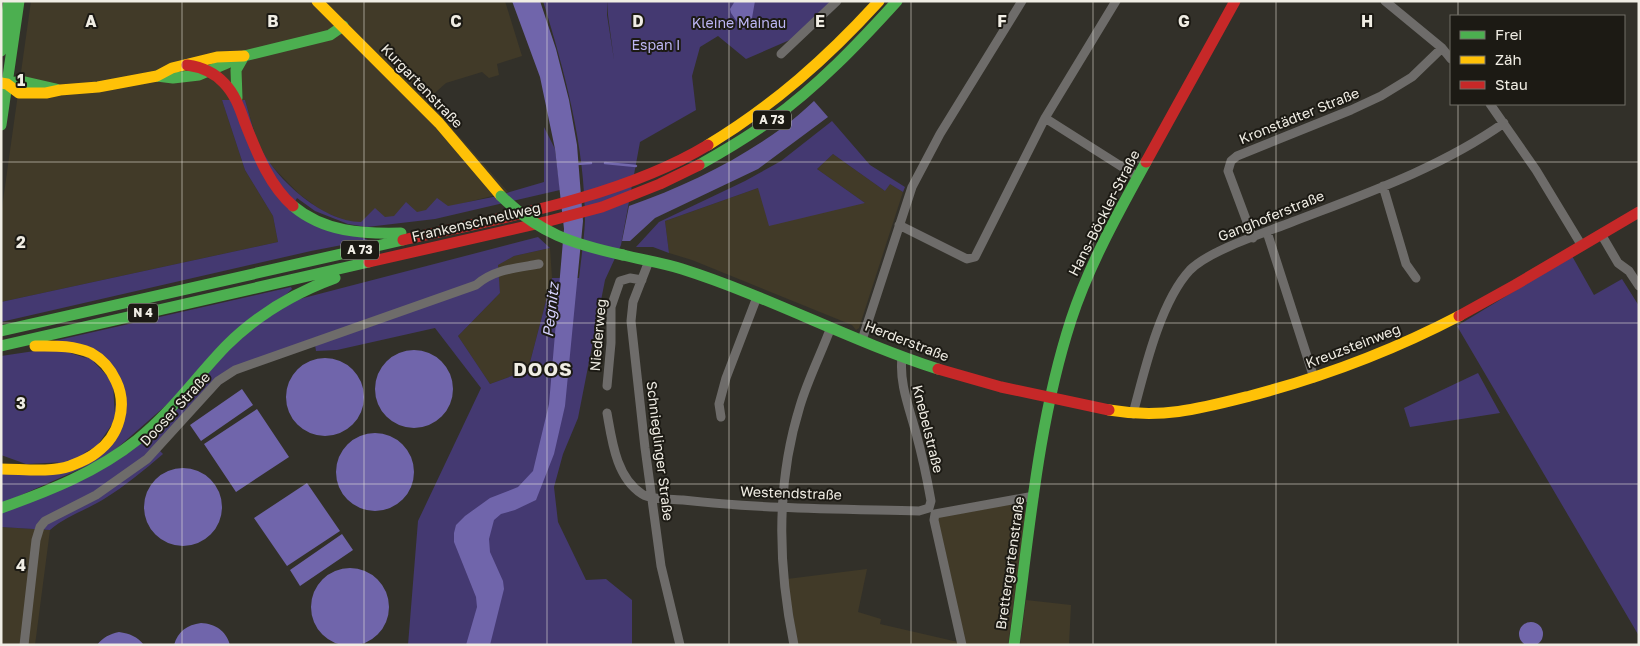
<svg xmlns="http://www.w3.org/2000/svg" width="1640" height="646" viewBox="0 0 1640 646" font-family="'Golos Text',sans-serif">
<rect width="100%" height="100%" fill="#323029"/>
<path fill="#413a28" d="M31 1H505L522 56 497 64 499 75 489 78 482 72 446 83 427 100 508 192 384 223 349 222 322 211 299 194 268 162 257 141 245 100H222L245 170 273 216 278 242 1 302V215Z
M833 154 885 191 889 183 903 192 859 328 856 330 852 325 692 260 669 253 665 221 758 188 865 203 817 169Z
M550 248 552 278 528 370 490 384 458 336 500 293 497 265 514 256Z
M1012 504 1022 506 1026 514 1008 645H966L938 519 940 517Z
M1 527 50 530 35 645H1Z
M867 569 858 612 881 619 880 624 958 642 959 645H798L787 579Z
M1026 600 1071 605 1069 645H1020Z"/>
<path fill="#443971" d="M543 1H607V15L614 60 608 15 607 1H832L792 39 746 59 718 36 700 47 692 76 696 110 640 142 621 245 605 280 578 418 563 454 554 487 558 522 586 580 606 579 632 600V645H408L418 521 481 388 435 328 337 350 316 351 314 338 239 367 155 446 163 454C143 471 125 486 104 499 86 510 66 516 50 530L1 527V513L99 470 256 325 292 301 538 237 550 248 514 256 498 265 500 293 458 336 490 384 528 370 552 278H579C581 260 584 240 585 221 585 146 565 73 543 1Z
M222 100H245C249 113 252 127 257 140 271 176 322 222 361 222L375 208 385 217 394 216 406 202 417 212 426 210 437 198 448 206 493 197 544 182V127L555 149 560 190 435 219 367 227 348 224 315 211 297 198 291 209 368 240 311 251 1 322V302L278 242 273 216 245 170Z
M832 121 870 165 905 187 903 192 890 184 885 191 833 154 817 169 865 203 769 226 758 188 665 221 669 253 653 247H636L659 222 745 181 781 161Z
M1572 256 1594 295 1622 279 1639 306V636L1457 326Z
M291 287 292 289 172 400 107 457 1 504V473L28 474 111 443 119 375 54 341Z
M48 349H58L92 360 113 382 115 420 97 446 67 462 26 464 1 455V356Z
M1478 373 1500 413 1410 427 1404 408Z"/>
<path fill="#635899" d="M814 101 828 117 758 169 655 218 630 241H622L629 206C683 187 735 162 782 128 793 120 804 110 814 101Z"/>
<path fill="#7065ab" d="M512 1H540L556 49 569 100 577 145 583 221 565 406 554 454 536 500 515 510 501 514 494 520 489 539 490 552 503 581 504 589 490 645H466L477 607 476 597 454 542V533L456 525 465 516 490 498 518 487 533 471 549 404 564 229 555 149 540 77Z
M735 1H755L752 18 747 27 742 29 731 13 730 9Z
M375 389a39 39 0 1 1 78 0a39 39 0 1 1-78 0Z
M286 397a39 39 0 1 1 78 0a39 39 0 1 1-78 0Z
M242 389 253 405 201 441 190 425Z
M257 409 289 457 236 492 204 444Z
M336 472a39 39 0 1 1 78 0a39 39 0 1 1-78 0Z
M144 507a39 39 0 1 1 78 0a39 39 0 1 1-78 0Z
M307 483 340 531 287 566 254 518Z
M342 534 353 550 300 586 290 570Z
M311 607a39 39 0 1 1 78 0a39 39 0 1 1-78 0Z
M1519 634a12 12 0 1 1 24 0a12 12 0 1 1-24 0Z
M201 623C215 624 226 630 230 645H174C178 631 187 625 201 623Z
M119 632C130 634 137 636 144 645H97C103 637 110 634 119 632Z"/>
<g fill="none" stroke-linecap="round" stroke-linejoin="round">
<path stroke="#7065ab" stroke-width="2.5" d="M605 163 636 166
M577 164 591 163"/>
<path stroke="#6e6c6a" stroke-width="9" d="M1385 1 1442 48 1451 59
M781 54 837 1
M1490 104 1536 170 1582 246
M1045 118 1138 177
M1383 186 1406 264 1416 278
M899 225 967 259 975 257 1045 118 1116 1
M1267 232 1314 378
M1601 234 1618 263 1629 271 1639 286
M1253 238 1228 171 1231 161 1237 156 1351 110 1381 96 1412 77 1442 48
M649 261 633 302 631 321 645 448 661 566 680 645
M862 340 912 187 940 134 1022 1
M607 386 611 343V307L620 281 630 278 642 280
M607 413C612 441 616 477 642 494 651 500 673 499 683 500 762 509 840 509 919 511L929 508 931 501C927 478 922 455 916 433 909 407 899 383 902 357
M1133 414C1144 372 1160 302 1190 270 1210 250 1264 233 1292 222 1365 194 1440 168 1504 123
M721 417 719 404 726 378 757 297
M24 645 36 540 40 527 45 521 96 495 147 459 218 381 235 370 476 285C494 269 517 268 539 264
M794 645C778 567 776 483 800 406 808 379 821 354 831 327
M962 645 934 520 935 514 1034 496"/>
<path stroke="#4caf50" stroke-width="11" d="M1 51 9 1
M157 76 173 78 199 75 244 56 330 35 343 26
M7 84 21 81 56 89
M237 98 236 70 244 56
M1 125 19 1
M699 165C724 151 748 137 771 120 818 86 858 44 897 1
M293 206C324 232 362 234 401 233
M623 255C643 260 663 263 682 269 770 297 851 341 938 369
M1 331 403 240
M1 346 369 262
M1 508C49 491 97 472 137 440 171 413 196 377 226 346 257 315 294 293 335 278
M1014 645C1029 536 1037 425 1071 320 1089 265 1118 213 1146 162"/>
<path stroke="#ffc107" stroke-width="11" d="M317 1 439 123 501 196
M1 83 7 84 19 93H46L60 90 98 87 157 76 172 68 217 57 244 56
M708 145C774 105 827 58 879 1
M1109 410C1162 419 1199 409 1250 396 1323 377 1392 351 1459 316
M1 469C23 469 49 473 70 466 78 463 90 458 97 452 119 436 128 406 116 381 111 370 102 359 91 353 72 345 55 346 35 346"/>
<path stroke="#c62828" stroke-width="11" d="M187 65C201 67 214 72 224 83 235 94 240 109 245 123 257 153 269 185 293 206
M1146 162 1235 1
M403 240C502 218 622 197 708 145
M369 262 549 221 602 207 660 184 699 165
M1459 316 1515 285 1639 212
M938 369 1001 387 1109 410"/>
<path stroke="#4caf50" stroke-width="11" d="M501 196C539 233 572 244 623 255"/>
</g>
<path fill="none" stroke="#f0ede4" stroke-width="1" stroke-opacity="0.55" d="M182 1V645M364 1V645M547 1V645M729 1V645M911 1V645M1093 1V645M1276 1V645M1458 1V16M1458 104V645M1 162H1639M1 323H1639M1 484H1639"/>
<g text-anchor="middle" stroke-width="4" stroke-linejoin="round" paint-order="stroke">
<g fill="#1c1a14" stroke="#b0aea6" stroke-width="1">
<rect x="753" y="110.5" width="38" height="19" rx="4"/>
<rect x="341" y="240.5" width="38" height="19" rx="4"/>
<rect x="128" y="303.5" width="30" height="19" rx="4"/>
</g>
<g font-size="12" font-weight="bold" fill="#f0ede4">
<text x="772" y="124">A 73</text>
<text x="360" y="254">A 73</text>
<text x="143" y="317">N 4</text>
</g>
<g font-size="14" fill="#bdb6f5" stroke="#1c1a14">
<text x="739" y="28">Kleine Mainau</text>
<text x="656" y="50">Espan I</text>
</g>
<g font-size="14" fill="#f0ede4" stroke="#1c1a14">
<text transform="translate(422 86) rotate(46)" y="5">Kurgartenstraße</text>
<text transform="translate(1299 116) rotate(-22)" y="5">Kronstädter Straße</text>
<text transform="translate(1104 213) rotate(-63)" y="5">Hans-Böckler-Straße</text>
<text transform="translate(1271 216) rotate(-22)" y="5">Ganghoferstraße</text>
<text transform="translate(476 222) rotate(-13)" y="5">Frankenschnellweg</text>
<text transform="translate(598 335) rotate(-85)" y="5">Niederweg</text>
<text transform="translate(907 341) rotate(21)" y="5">Herderstraße</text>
<text transform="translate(1353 346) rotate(-21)" y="5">Kreuzsteinweg</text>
<text transform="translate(175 409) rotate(-47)" y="5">Dooser Straße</text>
<text transform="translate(928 429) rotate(76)" y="5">Knebelstraße</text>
<text transform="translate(660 451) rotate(83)" y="5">Schnieglinger Straße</text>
<text transform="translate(791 493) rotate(2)" y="5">Westendstraße</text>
<text transform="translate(1010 563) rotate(-82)" y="5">Brettergartenstraße</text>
</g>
<g font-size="15" font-style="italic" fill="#d6d2fd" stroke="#1c1a14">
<text transform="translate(551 310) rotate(-84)" y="5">Pegnitz</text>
</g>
<g font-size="19" font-weight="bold" letter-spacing="1" fill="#f0ede4" stroke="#1c1a14">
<text x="543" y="376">DOOS</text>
</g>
</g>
<g font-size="16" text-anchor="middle" font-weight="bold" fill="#f0ede4" stroke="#1c1a14" stroke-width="4" stroke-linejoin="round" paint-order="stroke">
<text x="91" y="27">A</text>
<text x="273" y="27">B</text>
<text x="456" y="27">C</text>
<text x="638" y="27">D</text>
<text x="820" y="27">E</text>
<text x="1002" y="27">F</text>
<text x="1184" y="27">G</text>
<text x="1367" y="27">H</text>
<text x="21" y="86">1</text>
<text x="21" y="248">2</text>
<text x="21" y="409">3</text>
<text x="21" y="571">4</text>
</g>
<rect width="1640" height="646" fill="none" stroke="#f0ede4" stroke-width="5"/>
<rect x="1450" y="15" width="175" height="90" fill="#1c1a14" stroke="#716e67"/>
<rect x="1460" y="31" width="25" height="8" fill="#4caf50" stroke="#716e67"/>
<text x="1495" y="40" font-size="15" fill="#f0ede4">Frei</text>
<rect x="1460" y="56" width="25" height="8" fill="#ffc107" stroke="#716e67"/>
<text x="1495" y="65" font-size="15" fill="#f0ede4">Zäh</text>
<rect x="1460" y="81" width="25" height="8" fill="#c62828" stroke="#716e67"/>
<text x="1495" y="90" font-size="15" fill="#f0ede4">Stau</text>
</svg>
